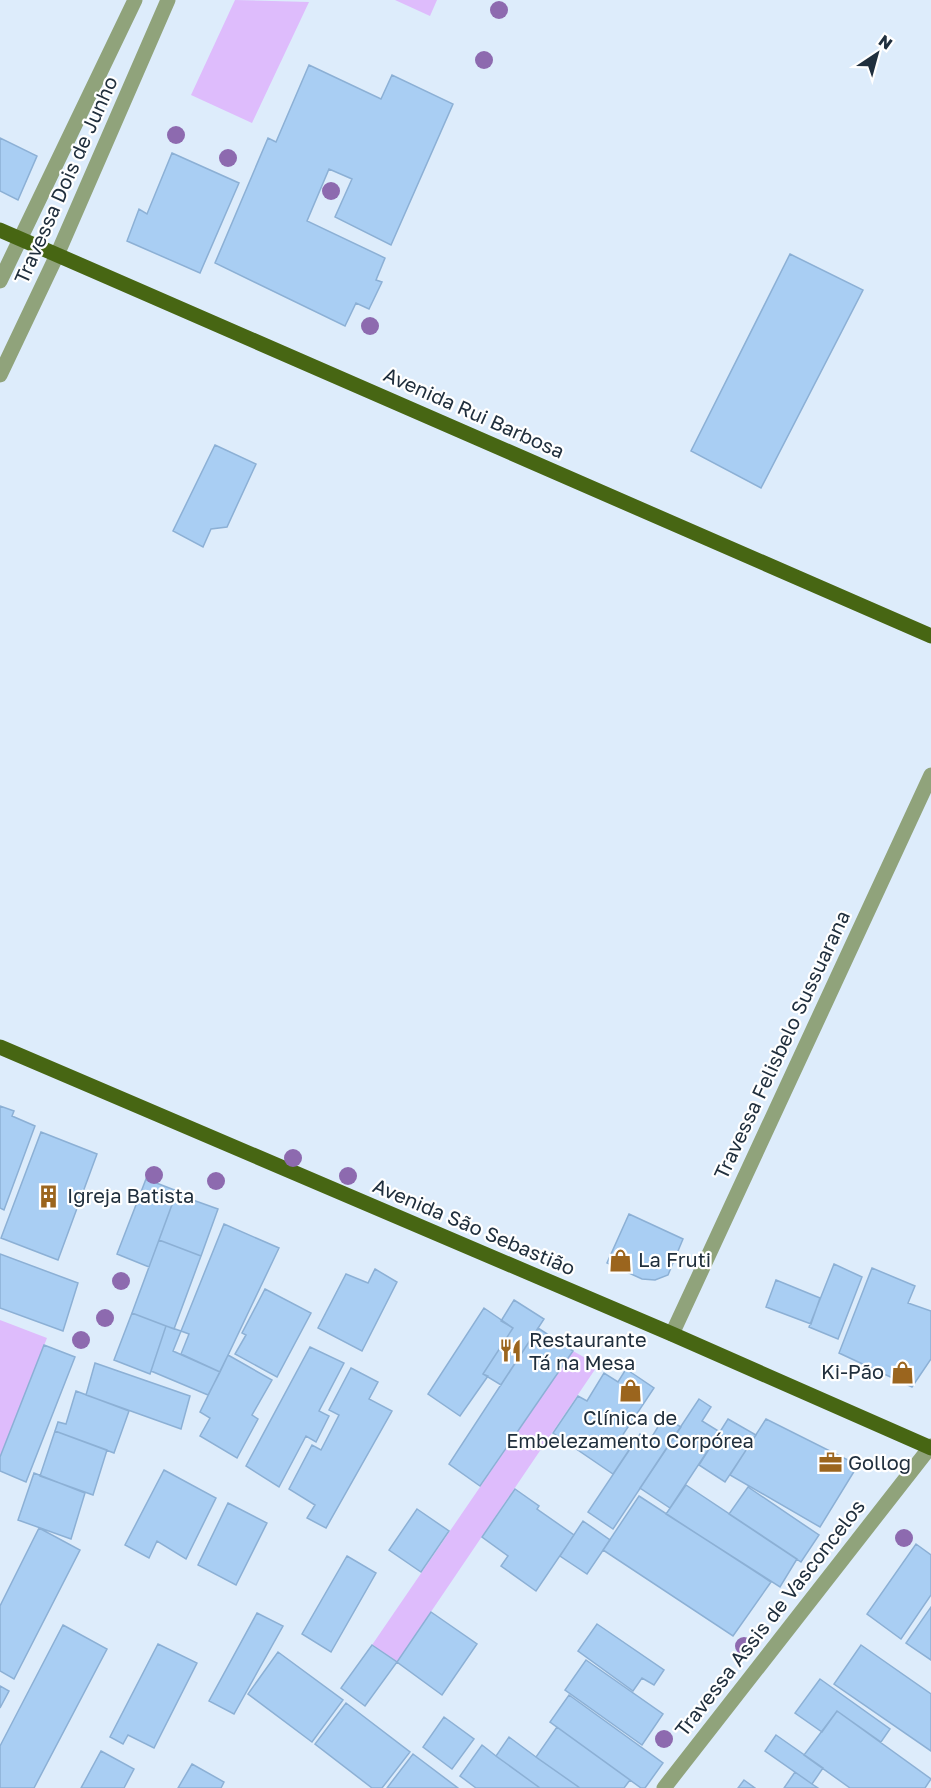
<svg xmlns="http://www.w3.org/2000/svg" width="931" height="1788" viewBox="0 0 931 1788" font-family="'Golos Text',sans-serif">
<rect width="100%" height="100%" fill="#ddecfb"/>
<path fill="#debcfc" d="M235 0 309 2 252 123 191 95Z
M395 0H437L430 16Z
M0 1320 47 1338 0 1457Z
M573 1351 598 1365 397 1662 372 1645Z"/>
<path fill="#a9cef3" stroke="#8cb0d5" stroke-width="1.5" d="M309 65 381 99 392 75 453 104 391 245 335 217 352 179 329 169 307 221 385 258 376 280 382 282 369 309 356 303 345 326 215 263 268 138 276 142Z
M0 138 37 156 18 200 0 191Z
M172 153 239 183 200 273 127 241 139 209 147 214Z
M790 254 863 290 761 488 691 451Z
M215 445 256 464 227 527 211 529 203 547 173 531Z
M0 1106 14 1111 12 1116 35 1126 4 1210 0 1208Z
M41 1132 97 1154 58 1260 1 1238Z
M146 1179 177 1191 149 1267 117 1254Z
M176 1194 218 1209 201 1256 159 1240Z
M629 1214 683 1239 668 1275 655 1280 642 1279 607 1263Z
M224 1224 279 1248 220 1372 181 1354 189 1334 181 1331Z
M159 1240 201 1256 174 1329 132 1313Z
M0 1254 78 1283 63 1331 0 1308Z
M834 1264 862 1277 838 1339 809 1327Z
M872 1268 915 1286 908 1303 931 1311V1359L912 1387 839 1353Z
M375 1269 397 1282 362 1351 318 1328 346 1274 368 1283Z
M776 1280 820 1298 811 1324 766 1307Z
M265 1289 311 1313 277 1377 235 1354 246 1335 242 1333Z
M514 1300 544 1319 501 1385 483 1374 513 1328 501 1321Z
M484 1308 513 1328 483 1374 488 1376 460 1416 428 1394Z
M132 1313 166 1326 150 1374 114 1360Z
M166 1326 181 1331 173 1351 220 1372 208 1395 151 1371Z
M538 1328 573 1351 480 1486 449 1464Z
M44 1345 75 1357 26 1482 0 1471V1457Z
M310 1347 344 1363 319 1411 329 1416 316 1442 306 1436 279 1487 246 1466Z
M228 1355 272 1380 252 1415 258 1419 237 1458 200 1436 210 1418 200 1412Z
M95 1363 190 1396 181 1429 86 1395Z
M351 1368 378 1382 369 1399 392 1411 326 1528 307 1518 315 1505 289 1489 312 1445 321 1450 339 1415 329 1410Z
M626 1369 654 1388 622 1436 633 1444 613 1474 553 1433 578 1396 587 1401 604 1373 618 1382Z
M76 1391 129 1411 114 1453 55 1431 58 1422 66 1424Z
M699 1399 711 1407 702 1421 720 1432 670 1508 640 1488Z
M664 1417 681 1427 613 1529 588 1512 640 1434 650 1440Z
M728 1419 756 1435 725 1482 699 1465Z
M766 1419 858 1465 820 1527 730 1475Z
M55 1431 107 1450 93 1495 40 1476Z
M164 1470 216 1498 186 1559 157 1541 149 1558 125 1545Z
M34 1473 85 1493 71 1539 18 1520Z
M686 1485 797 1559 780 1587 666 1514Z
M748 1487 819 1535 801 1562 729 1514Z
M515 1489 539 1506 537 1509 574 1535 536 1591 501 1566 508 1556 482 1537Z
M639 1496 771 1582 733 1636 603 1550Z
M228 1503 267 1523 236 1585 198 1565Z
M417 1509 449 1531 421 1572 389 1550Z
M583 1521 610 1540 587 1574 560 1556Z
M39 1528 80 1550 14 1679 0 1671V1606Z
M916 1544 931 1555V1595L901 1639 867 1614Z
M347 1556 376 1573 331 1652 302 1634Z
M931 1607V1660L906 1643Z
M431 1612 477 1644 442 1695 397 1662Z
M257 1613 283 1626 234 1714 209 1701Z
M597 1624 664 1670 654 1685 642 1678 633 1691 578 1651Z
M63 1625 107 1649 34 1788H0V1746Z
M158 1644 197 1663 154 1748 128 1735 123 1744 110 1737Z
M372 1645 397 1662 365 1706 341 1688Z
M861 1645 931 1694V1751L834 1684Z
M278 1652 343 1700 312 1742 248 1694Z
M586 1660 663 1714 642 1745 565 1690Z
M820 1679 890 1729 881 1742 837 1711 822 1732 795 1713Z
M0 1686 9 1691 0 1708Z
M569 1695 663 1763 645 1788H641L550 1722Z
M346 1703 410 1752 382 1788H372L315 1744Z
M837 1711 931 1779 925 1788H850L804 1755Z
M444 1717 474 1739 452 1769 423 1747Z
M557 1727 630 1780 624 1788H580L536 1757Z
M776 1735 823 1768 812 1784 765 1751Z
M509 1737 536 1757 580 1788H540L496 1756Z
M482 1745 496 1756 540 1788H476L460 1776Z
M101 1751 134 1769 124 1788H81Z
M413 1754 458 1788H387Z
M192 1764 224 1782 221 1788H178Z
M795 1772 812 1784 818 1788H784Z
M744 1780 755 1788H738Z"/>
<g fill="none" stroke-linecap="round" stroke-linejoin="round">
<path stroke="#90a37b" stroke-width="15" d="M0 281 135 0
M0 375 57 255 168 0
M672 1334 931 775
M664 1788 931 1446"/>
<path stroke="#476613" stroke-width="15" d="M0 230 931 636
M0 1047 672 1334 931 1448"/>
</g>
<g fill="#8d6aaf">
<circle cx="499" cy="10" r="9"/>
<circle cx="484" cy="60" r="9"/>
<circle cx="176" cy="135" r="9"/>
<circle cx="228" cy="158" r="9"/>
<circle cx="331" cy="191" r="9"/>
<circle cx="370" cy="326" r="9"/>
<circle cx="293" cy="1158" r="9"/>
<circle cx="154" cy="1175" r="9"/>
<circle cx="348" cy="1176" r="9"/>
<circle cx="216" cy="1181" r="9"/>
<circle cx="121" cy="1281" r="9"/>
<circle cx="105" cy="1318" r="9"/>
<circle cx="81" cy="1340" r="9"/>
<circle cx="904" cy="1538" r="9"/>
<circle cx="744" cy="1646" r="9"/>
<circle cx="664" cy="1739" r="9"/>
</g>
<defs>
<symbol id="building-bare" viewBox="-9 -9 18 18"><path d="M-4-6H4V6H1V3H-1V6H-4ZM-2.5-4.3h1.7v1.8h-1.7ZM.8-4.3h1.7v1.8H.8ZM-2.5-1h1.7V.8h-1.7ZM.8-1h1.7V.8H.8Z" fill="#9b651e" stroke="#fff" stroke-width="2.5" paint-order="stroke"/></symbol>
<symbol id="shop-bare" viewBox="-9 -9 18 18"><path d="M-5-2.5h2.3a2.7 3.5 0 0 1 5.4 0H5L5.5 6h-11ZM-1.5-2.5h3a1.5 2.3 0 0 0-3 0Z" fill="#9b651e" stroke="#fff" stroke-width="2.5" paint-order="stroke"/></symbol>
<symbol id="restaurant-bare" viewBox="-9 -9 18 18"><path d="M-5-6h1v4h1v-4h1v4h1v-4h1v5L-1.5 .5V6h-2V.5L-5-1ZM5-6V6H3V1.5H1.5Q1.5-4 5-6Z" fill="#9b651e" stroke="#fff" stroke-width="2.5" paint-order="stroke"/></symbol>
<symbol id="office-bare" viewBox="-9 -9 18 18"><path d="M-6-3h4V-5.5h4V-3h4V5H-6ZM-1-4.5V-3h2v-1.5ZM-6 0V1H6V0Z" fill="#9b651e" stroke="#fff" stroke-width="2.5" paint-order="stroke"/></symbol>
</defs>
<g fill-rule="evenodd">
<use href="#building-bare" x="32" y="1180" width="33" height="33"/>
<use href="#shop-bare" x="604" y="1244" width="33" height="33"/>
<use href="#restaurant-bare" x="494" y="1334" width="33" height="33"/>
<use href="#shop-bare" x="886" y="1356" width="33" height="33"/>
<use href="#shop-bare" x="614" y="1374" width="33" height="33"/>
<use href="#office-bare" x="814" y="1446" width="33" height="33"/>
</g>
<g text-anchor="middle" stroke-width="4.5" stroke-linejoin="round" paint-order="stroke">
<g font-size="20" fill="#202f3d" stroke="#fff">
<text transform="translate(66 180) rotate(-66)" y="7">Travessa Dois de Junho</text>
<text transform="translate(474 413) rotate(24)" y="7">Avenida Rui Barbosa</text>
<text transform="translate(782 1045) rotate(-65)" y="7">Travessa Felisbelo Sussuarana</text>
<text transform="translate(474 1227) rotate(23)" y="7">Avenida São Sebastião</text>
<text transform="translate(770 1618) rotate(-52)" y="7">Travessa Assis de Vasconcelos</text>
</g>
<g font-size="20" fill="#202f3d" stroke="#fff" text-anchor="start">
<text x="67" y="1203">Igreja Batista</text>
<text x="638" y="1267">La Fruti</text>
<text x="529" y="1347">Restaurante<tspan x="529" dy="23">Tá na Mesa</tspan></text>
<text x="884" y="1379" text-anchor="end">Ki-Pão</text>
<text x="630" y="1425" text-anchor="middle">Clínica de<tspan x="630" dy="23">Embelezamento Corpórea</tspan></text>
<text x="848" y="1470">Gollog</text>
</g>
</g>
<g transform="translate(877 54) rotate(36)" stroke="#ffffff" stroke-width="4.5" paint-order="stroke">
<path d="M0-4.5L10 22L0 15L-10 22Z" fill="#202f3d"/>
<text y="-9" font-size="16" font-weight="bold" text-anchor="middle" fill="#202f3d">N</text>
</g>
</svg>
